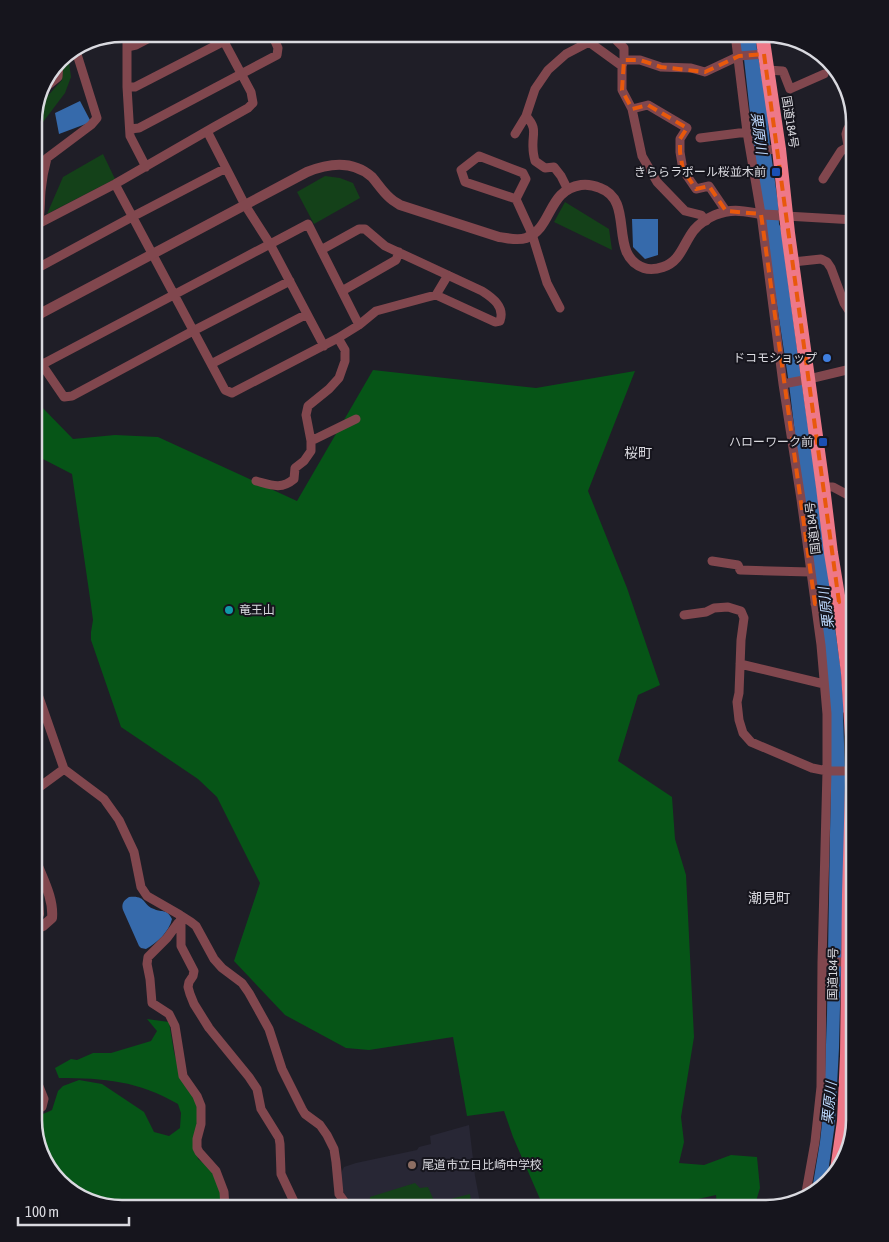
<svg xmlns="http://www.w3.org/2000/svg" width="889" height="1242" viewBox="0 0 889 1242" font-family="'Asap Condensed','Noto Sans JP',sans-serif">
<rect width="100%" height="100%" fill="#1f1e27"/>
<path fill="#282735" d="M469 1125 475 1176 481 1208H353L350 1201 344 1194 340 1180 342 1171 344 1167 356 1163 417 1150 419 1147 431 1144 430 1136Z"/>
<path fill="#144119" d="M68 54 71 77 65 93 34 134V117L36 109 62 80V58L64 56Z
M103 154 115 179 47 214 63 177Z
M325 176 340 178 353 183 360 198 314 224 297 192Z
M565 202 609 229 612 250 554 222Z
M415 1183 420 1188 428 1187 435 1203 470 1194 472 1208H360L364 1203 369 1202 370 1197Z"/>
<path fill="#065517" d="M373 370 536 388 635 371 588 491 627 588 660 685 638 695 618 761 672 797 675 839 686 875 694 1037 681 1117 684 1142 679 1163 704 1165 731 1155 757 1157 760 1188 754 1208H717L716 1195 698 1199 690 1208H538L540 1199 513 1137 504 1111 467 1116 453 1037 369 1050 346 1048 285 1015 234 961 260 883 217 797 198 779 121 727 91 640V632L93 620 90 598 72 474 41 458 34 438V399L73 439 115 435 158 437 297 501Z
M147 1019 169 1022 174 1052 181 1077 200 1107 196 1149 198 1159 211 1169 220 1190 221 1208H117L78 1196 46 1164 34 1118 52 1110 58 1091 63 1086 79 1080 102 1084 144 1112 154 1132 169 1136 180 1128 181 1113 178 1104C138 1081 105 1078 59 1078L55 1068 71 1059 77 1060 93 1053H111L151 1041 157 1031Z"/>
<path fill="#366aab" d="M738 34H755L757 50 767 106 770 147 778 203 779 224 781 228 801 378 813 460 832 605 841 672 844 712 843 713 845 775 843 924 842 925 839 1048 835 1123 827 1180 811 1196 820 1142 824 1105 827 1014 831 774 797 450 789 384 756 167 744 59 741 52Z
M80 101 91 122 59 134 55 113Z
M632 219H658V255L645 259 633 247Z
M129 897C147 895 142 905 154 909 163 913 166 908 172 919 169 932 157 943 146 949L141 948 139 946 123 910C121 904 124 900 129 897Z"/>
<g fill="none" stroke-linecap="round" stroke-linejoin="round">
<path stroke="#81474e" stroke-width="9" d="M127 34V87L130 136 146 167
M613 34 617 41 624 48V60L622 66V90L632 109 642 156 657 182 685 211 701 215 706 221
M735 34 747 132 761 214 783 384 801 499 821 645 827 714V771L822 962 821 1087 815 1142 805 1198
M127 47 136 45 157 34
M624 60H640L661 67 691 68 705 72 739 56 764 54
M767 70 783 71 790 89 824 74
M127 87H135L238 34
M41 91 58 77 59 63
M632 109 648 105 687 128 680 139V152L683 170 696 189 709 186 726 211
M526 116C538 129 532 133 533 148 533 153 534 157 535 161L545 168 554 167 561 176 568 190
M855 121C850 125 847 128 846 134L855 187
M130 129 139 128 277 55 278 48 272 34
M207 131 245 205 270 244 324 346
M515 134 526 116 535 89 548 70 566 54 589 42 622 66
M700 138 747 132
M751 151 779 149
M823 179 841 151 848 147
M115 184 225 390 232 393 338 338 359 325 376 311 428 297 436 295 495 322 500 321C505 307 493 298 482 291L385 246 365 229H359L321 250
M516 199 526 179 523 173 479 156 461 170 465 182 516 199 532 234 547 283 560 308
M786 216 855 220
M38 224C41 213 40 203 41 191 42 180 44 169 47 158L91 125 97 118 76 51
M34 232 38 224 115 184 214 127 248 108 253 103 251 92 220 34
M793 262 821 259 827 262 831 268 844 303 855 320
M34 270 132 217 226 168
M342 291 396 260 399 252
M436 295 448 275
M34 353 64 397 72 396 193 331 290 281
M211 364 307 314
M41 365 308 224 359 325
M783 384 809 379 855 368
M311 441 356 419
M256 481C271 485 281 490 294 479L295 468 304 461 311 451V441L306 415 308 406 329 389 339 378 345 361V350L338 338
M823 487H833L848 495 855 496
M712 561 738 565 740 570 810 572
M815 604 839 602H855
M684 615 706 612 714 608 728 607 741 611 744 618 741 640 739 693 737 702 739 720 743 733 751 742 812 768 827 771H855
M740 664 824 684
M64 769 104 799 119 820 134 852 141 887 147 896 180 915 181 921V946L194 971 193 976 189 982 188 987 190 994 194 1004 209 1028 249 1077 257 1089 261 1109 279 1138 280 1144 281 1174 297 1208
M34 791 64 769 34 683
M180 915 191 922 196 926 214 959 222 968 242 983 249 993 269 1029 282 1069 302 1109 305 1114 320 1125 327 1135 334 1149 336 1162 339 1194 349 1208
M181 921 178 923 167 938 148 957 147 964 150 979 152 1003 169 1014 175 1026 183 1076 197 1096 201 1106V1124L197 1139V1148L199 1152 216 1171 224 1192 225 1208
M822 962H855
M34 1111 42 1107 44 1099 34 1074"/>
<path stroke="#81474e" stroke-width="10" d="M34 317 307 172C329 163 353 160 372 177 378 184 383 192 390 198 393 201 397 203 400 205L499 237C508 238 517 241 526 238 553 228 547 190 581 185 588 184 593 185 600 188 636 201 607 255 644 268 650 270 657 269 663 267 681 261 683 244 694 230 699 224 708 218 715 215 732 208 743 211 760 214 769 215 777 215 786 216
M34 921 39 914 38 900 34 888
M34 930 43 926 52 918C54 897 41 876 34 856"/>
<path stroke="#ee7888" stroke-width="14" d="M762 34 779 149 788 233 823 487 831 553 839 602 848 673 853 752 849 895 847 1056 844 1121 837 1170"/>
</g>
<path fill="none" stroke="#e8590c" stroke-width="4" stroke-dasharray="10 6" stroke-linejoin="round" d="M764 54 839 602 815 604 761 214 726 211 709 186 696 189 683 170 680 152V139L687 128 648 105 632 109 622 90 624 60H640L661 67 705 72 739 56Z"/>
<g fill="#1a4fb4" stroke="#16151d" stroke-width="2">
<rect x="771" y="167" width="10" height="10" rx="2.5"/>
<rect x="818" y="437" width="10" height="10" rx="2.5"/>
</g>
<circle fill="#3f7fe0" stroke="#16151d" stroke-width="2" cx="827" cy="358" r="5"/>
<circle fill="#0f9aa8" stroke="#16151d" stroke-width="2" cx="229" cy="610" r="5"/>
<circle fill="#8d6e63" stroke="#16151d" stroke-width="2" cx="412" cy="1165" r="5"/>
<g text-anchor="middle" stroke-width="4" stroke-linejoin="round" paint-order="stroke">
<g font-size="12" fill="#d9d9df" stroke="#16151d">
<text transform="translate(790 122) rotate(81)" y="4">国道184号</text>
<text transform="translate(813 528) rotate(-97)" y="4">国道184号</text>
<text transform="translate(833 974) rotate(-89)" y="4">国道184号</text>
</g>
<g font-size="12" fill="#d9d9df" stroke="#16151d" text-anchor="end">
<text x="766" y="176">きららラポール桜並木前</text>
<text x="817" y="362">ドコモショップ</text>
<text x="813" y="446">ハローワーク前</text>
<text x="239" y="614" text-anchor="start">竜王山</text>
<text x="422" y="1169" text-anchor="start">尾道市立日比崎中学校</text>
</g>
<g font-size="14" font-style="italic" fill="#bcd8fd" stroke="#16151d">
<text transform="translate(759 133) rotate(82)" y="5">栗原川</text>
<text transform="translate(826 608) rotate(-97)" y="5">栗原川</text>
<text transform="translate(829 1103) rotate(-84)" y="5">栗原川</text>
</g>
<g font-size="14" fill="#d9d9df" stroke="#16151d">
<text x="638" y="458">桜町</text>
<text x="769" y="903">潮見町</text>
</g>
</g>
<path d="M0 0H889V1242H0ZM122 42H766A80 80 0 0 1 846 122V1120A80 80 0 0 1 766 1200H122A80 80 0 0 1 42 1120V122A80 80 0 0 1 122 42Z" fill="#16151d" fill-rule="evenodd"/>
<path fill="none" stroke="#d9d9df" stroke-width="2.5" d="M122 42H766A80 80 0 0 1 846 122V1120A80 80 0 0 1 766 1200H122A80 80 0 0 1 42 1120V122A80 80 0 0 1 122 42Z"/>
<path d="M18 1217v8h111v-8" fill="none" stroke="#d9d9df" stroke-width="2.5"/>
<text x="25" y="1217" font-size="15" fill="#d9d9df" stroke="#16151d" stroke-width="4" paint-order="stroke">100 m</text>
</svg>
